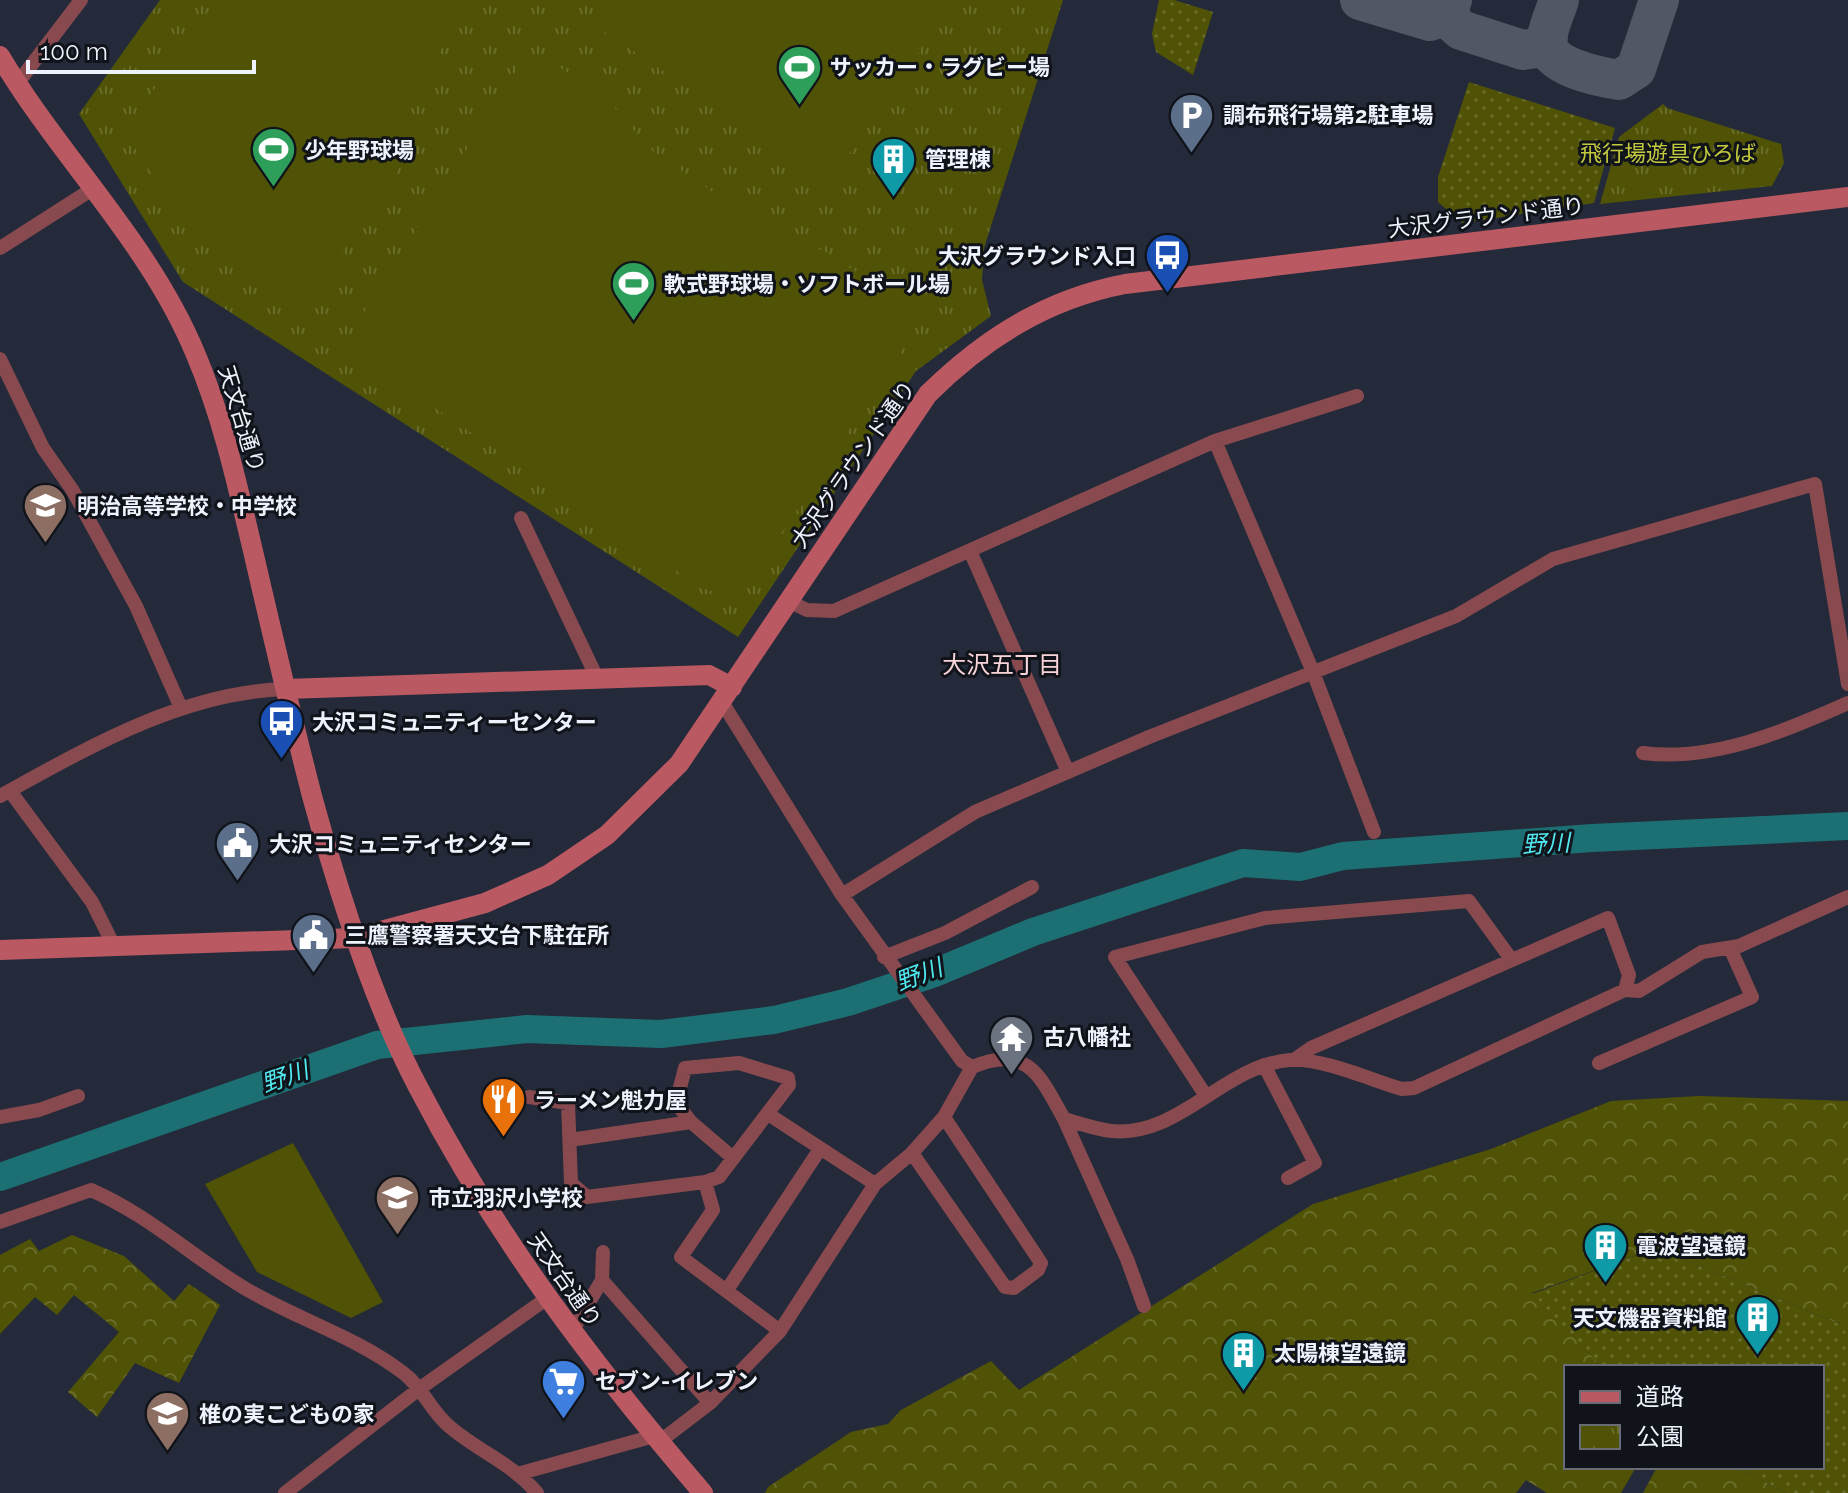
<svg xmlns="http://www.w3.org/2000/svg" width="1848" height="1493" viewBox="0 0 1848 1493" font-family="Raleway,'Noto Sans JP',sans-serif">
<defs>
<pattern id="grass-dots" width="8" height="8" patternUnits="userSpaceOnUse" patternTransform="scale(2)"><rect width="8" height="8" fill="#505305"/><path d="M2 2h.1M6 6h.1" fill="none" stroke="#6a6c2a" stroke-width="1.8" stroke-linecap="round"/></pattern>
<pattern id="forest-crowns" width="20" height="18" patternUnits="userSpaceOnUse" patternTransform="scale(2)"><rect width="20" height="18" fill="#505305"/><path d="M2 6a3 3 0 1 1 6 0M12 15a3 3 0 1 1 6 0" fill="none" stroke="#6a6c2a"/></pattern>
<pattern id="park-tufts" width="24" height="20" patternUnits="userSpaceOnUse" patternTransform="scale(2)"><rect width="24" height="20" fill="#505305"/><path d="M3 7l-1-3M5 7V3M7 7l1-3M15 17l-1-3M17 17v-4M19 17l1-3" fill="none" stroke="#6a6c2a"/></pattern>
</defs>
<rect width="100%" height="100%" fill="#242a39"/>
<path fill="url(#grass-dots)" d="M1159 0H1174L1213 12 1193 75 1156 52 1152 34Z
M1469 82 1615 128 1594 203 1462 223 1438 202V177Z
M1656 1248 1840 1324 1848 1335V1493H1786L1737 1467H1822V1367H1602L1532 1294Z"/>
<path fill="url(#forest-crowns)" d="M1699 1096 1848 1101V1336L1840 1324 1656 1248 1532 1293 1602 1367H1566V1467H1636L1621 1493H1547L1526 1480 1516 1493H765L768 1487 851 1432 888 1424 901 1410 991 1361 1019 1390 1313 1204 1491 1149 1611 1101Z
M72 1235 124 1256 174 1301 189 1284 220 1305 179 1383 135 1363 97 1417 68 1392 119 1332 74 1295 57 1315 35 1297 0 1334V1255L30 1239 39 1251Z
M1657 1467H1737L1786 1493H1643Z"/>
<path fill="url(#park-tufts)" d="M160 0H1063L984 248 982 280 991 316 916 371 738 637 183 282 79 114Z
M1663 104 1667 108 1781 144 1784 163 1772 186 1600 204 1619 137Z"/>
<path fill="#505305" d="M216 0 473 1 396 119 420 135 312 299 300 305 190 233 133 145 139 111Z
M620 0H941L950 6 830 182 600 29Z
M542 56 603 95 651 150 786 242 823 250 904 304 911 336 752 578C731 594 721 598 698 585L353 353V330L520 64 525 59Z
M293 1143 383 1302 351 1318 257 1272 205 1184Z"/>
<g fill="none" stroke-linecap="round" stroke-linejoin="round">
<path stroke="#1c7073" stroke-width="28" d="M0 1177 377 1045 527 1029 661 1034 774 1020 848 1002 932 974 1033 932 1243 863 1300 867 1343 856 1592 838 1848 826"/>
<path stroke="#525765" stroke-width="40" d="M1360 0 1430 21 1446 13 1452 0
M1559 0C1555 13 1546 31 1547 44 1549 67 1600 77 1619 80L1636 69 1659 0
M1449 8 1452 22 1461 30 1523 50 1537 48 1548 37"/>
<path stroke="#884a4f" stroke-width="14" d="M17 84 81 0
M0 248 94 188
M0 359 43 448 73 491 136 606 181 708
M1215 441 1313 672 1374 832
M521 518 597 678
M970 551 1068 772
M788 601 807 610 834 611 1215 441 1357 396
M722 702 842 895 962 1061 972 1067
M1643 753C1712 762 1786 731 1848 703
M10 791 92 902 113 944
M0 796C89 747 183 692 286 689
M842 895 975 812 1149 737 1456 616 1553 559 1815 484 1848 684
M884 957 945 933 1032 887
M1294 1060 1311 1048 1608 918 1629 975 1625 990
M1599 1063 1752 997 1730 948
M1264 1065 1315 1163 1288 1178
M1206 1096 1115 957 1265 918 1469 901 1511 959
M529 1097 568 1103 571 1183 587 1197 705 1182 719 1177 789 1085 788 1078 739 1063 685 1068 676 1103 691 1122
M768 1114 875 1184
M0 1117 39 1110 78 1096
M1064 1119 1127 1259 1144 1306
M570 1140 691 1122 733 1158
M912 1153 1005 1287 1014 1288 1038 1270 1041 1263 944 1117
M705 1182 713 1210 681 1257 780 1331
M0 1222 91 1190C148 1215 189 1254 241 1286 293 1318 353 1335 402 1372 422 1386 431 1412 450 1427 478 1451 513 1464 537 1493
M602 1280 710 1403
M727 1290 820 1149
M571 1333 602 1280 603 1252
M659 1442 710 1403 780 1331 875 1184 912 1153 944 1117 972 1067C1027 1044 1040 1075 1064 1119 1079 1123 1095 1129 1111 1131 1179 1138 1224 1065 1290 1060 1322 1058 1371 1080 1402 1089L1414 1088 1625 990 1639 991 1702 952 1739 946 1848 897
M521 1473 654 1436
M285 1493 419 1389 546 1299"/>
<path stroke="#bb5963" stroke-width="20" d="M0 56C61 159 150 243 196 355 223 419 237 484 253 551 272 633 291 715 312 796 338 891 372 1000 418 1087 496 1237 594 1366 703 1493
M286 689 709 675 732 687
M0 950 355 938 485 903 548 875 607 835 679 764 928 394C985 338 1047 299 1125 284L1848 197"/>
</g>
<defs>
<symbol id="stadium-pin" viewBox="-11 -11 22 30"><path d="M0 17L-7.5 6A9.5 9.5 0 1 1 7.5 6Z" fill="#2e9e5b" stroke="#101319"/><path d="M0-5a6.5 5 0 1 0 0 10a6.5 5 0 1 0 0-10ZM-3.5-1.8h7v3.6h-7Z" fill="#fff"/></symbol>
<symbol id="parking-pin" viewBox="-11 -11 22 30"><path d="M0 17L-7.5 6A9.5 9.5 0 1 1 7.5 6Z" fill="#5c6f8a" stroke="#101319"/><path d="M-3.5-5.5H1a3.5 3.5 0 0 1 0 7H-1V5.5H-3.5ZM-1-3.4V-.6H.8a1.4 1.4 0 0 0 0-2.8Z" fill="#fff"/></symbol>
<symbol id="building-pin" viewBox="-11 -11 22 30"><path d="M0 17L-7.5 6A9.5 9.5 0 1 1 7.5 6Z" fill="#0f9aa8" stroke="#101319"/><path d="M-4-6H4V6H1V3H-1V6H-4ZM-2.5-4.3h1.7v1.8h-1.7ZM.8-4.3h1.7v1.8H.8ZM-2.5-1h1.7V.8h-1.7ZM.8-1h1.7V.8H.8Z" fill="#fff"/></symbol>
<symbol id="bus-pin" viewBox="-11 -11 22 30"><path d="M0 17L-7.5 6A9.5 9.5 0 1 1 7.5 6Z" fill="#1a4fb4" stroke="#101319"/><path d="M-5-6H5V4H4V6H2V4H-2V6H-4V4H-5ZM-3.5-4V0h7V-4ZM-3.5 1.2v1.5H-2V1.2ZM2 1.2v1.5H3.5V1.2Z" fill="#fff"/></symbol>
<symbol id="school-pin" viewBox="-11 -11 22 30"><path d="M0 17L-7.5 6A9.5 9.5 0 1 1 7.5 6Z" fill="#8d6e63" stroke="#101319"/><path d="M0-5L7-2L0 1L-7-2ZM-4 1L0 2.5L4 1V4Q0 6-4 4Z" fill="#fff"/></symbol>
<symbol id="civic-pin" viewBox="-11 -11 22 30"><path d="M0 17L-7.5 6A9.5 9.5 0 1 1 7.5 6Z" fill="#5c6f8a" stroke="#101319"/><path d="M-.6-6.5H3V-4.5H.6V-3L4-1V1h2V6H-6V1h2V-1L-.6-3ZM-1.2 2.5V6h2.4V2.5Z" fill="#fff"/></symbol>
<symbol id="temple-pin" viewBox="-11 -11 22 30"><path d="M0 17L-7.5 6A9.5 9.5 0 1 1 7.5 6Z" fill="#6b7280" stroke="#101319"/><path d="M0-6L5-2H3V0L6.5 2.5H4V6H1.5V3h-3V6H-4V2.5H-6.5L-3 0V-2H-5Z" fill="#fff"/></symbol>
<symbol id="restaurant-pin" viewBox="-11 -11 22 30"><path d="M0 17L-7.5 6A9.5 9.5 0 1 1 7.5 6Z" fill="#e8710a" stroke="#101319"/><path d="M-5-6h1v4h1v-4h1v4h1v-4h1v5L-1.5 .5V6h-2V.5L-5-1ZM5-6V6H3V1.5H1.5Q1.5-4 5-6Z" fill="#fff"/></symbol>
<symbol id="supermarket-pin" viewBox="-11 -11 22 30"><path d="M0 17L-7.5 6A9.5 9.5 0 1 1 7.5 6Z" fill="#3f7fe0" stroke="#101319"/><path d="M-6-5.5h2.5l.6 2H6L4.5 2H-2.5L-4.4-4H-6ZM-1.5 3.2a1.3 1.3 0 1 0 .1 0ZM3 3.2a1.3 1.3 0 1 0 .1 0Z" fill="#fff"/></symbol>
</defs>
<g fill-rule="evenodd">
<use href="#stadium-pin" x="774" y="42" width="51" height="69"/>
<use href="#parking-pin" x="1166" y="90" width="51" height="69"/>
<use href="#stadium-pin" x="248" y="124" width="51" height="69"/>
<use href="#building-pin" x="868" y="134" width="51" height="69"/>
<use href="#bus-pin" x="1142" y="230" width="51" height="69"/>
<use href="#stadium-pin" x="608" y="258" width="51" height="69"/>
<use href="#school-pin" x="20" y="480" width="51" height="69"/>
<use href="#bus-pin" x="256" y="696" width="51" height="69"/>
<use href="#civic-pin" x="212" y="818" width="51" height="69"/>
<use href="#civic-pin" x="288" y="910" width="51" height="69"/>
<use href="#temple-pin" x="986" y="1012" width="51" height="69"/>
<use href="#restaurant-pin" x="478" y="1074" width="51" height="69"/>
<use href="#school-pin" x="372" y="1172" width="51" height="69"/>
<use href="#building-pin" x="1580" y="1220" width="51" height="69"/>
<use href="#building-pin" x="1732" y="1292" width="51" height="69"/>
<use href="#building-pin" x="1218" y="1328" width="51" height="69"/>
<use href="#supermarket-pin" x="538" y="1356" width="51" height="69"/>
<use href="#school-pin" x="142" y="1388" width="51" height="69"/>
</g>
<g text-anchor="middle" stroke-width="6" stroke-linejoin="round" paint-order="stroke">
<g font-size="22" font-weight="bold" fill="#eef2fc" stroke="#101319" text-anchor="start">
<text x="830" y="75">サッカー・ラグビー場</text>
<text x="1223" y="123">調布飛行場第2駐車場</text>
<text x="304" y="158">少年野球場</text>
<text x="925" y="167">管理棟</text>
<text x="1136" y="264" text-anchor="end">大沢グラウンド入口</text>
<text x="664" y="292">軟式野球場・ソフトボール場</text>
<text x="77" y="514">明治高等学校・中学校</text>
<text x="312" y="730">大沢コミュニティーセンター</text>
<text x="269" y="852">大沢コミュニティセンター</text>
<text x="345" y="943">三鷹警察署天文台下駐在所</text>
<text x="1043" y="1045">古八幡社</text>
<text x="534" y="1108">ラーメン魁力屋</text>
<text x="429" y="1206">市立羽沢小学校</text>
<text x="1636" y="1254">電波望遠鏡</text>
<text x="1727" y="1326" text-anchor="end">天文機器資料館</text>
<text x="1274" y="1361">太陽棟望遠鏡</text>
<text x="595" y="1389">セブン-イレブン</text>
<text x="199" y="1422">椎の実こどもの家</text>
</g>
<g font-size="22" fill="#c3ca3e" stroke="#101319">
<text x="1668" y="161">飛行場遊具ひろば</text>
</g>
<g font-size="22" fill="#eef2fc" stroke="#101319">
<text transform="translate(1486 217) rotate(-7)" y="8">大沢グラウンド通り</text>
<text transform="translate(242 419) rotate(73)" y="8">天文台通り</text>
<text transform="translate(853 464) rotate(-55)" y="8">大沢グラウンド通り</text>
<text transform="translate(565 1280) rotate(55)" y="8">天文台通り</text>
</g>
<g font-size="24" fill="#f7d4d8" stroke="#101319">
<text x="1002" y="673">大沢五丁目</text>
</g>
<g font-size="24" font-style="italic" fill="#50e8ef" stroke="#101319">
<text transform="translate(1546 844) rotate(-3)" y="8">野川</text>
<text transform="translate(919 975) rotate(-21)" y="8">野川</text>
<text transform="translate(285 1077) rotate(-19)" y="8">野川</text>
</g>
</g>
<rect x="1564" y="1365" width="260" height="104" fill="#101319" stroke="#696c74" stroke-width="2"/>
<rect x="1580" y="1391" width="40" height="12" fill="#bb5963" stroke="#696c74" stroke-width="2"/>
<text x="1636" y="1405" font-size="24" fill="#eef2fc">道路</text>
<rect x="1580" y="1425" width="40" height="24" fill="url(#park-tufts)" stroke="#696c74" stroke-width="2"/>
<text x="1636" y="1445" font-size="24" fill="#eef2fc">公園</text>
<path d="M28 60v12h226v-12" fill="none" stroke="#eef2fc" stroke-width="4"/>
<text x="40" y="60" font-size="24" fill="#eef2fc" stroke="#101319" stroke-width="6" paint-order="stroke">100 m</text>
</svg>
